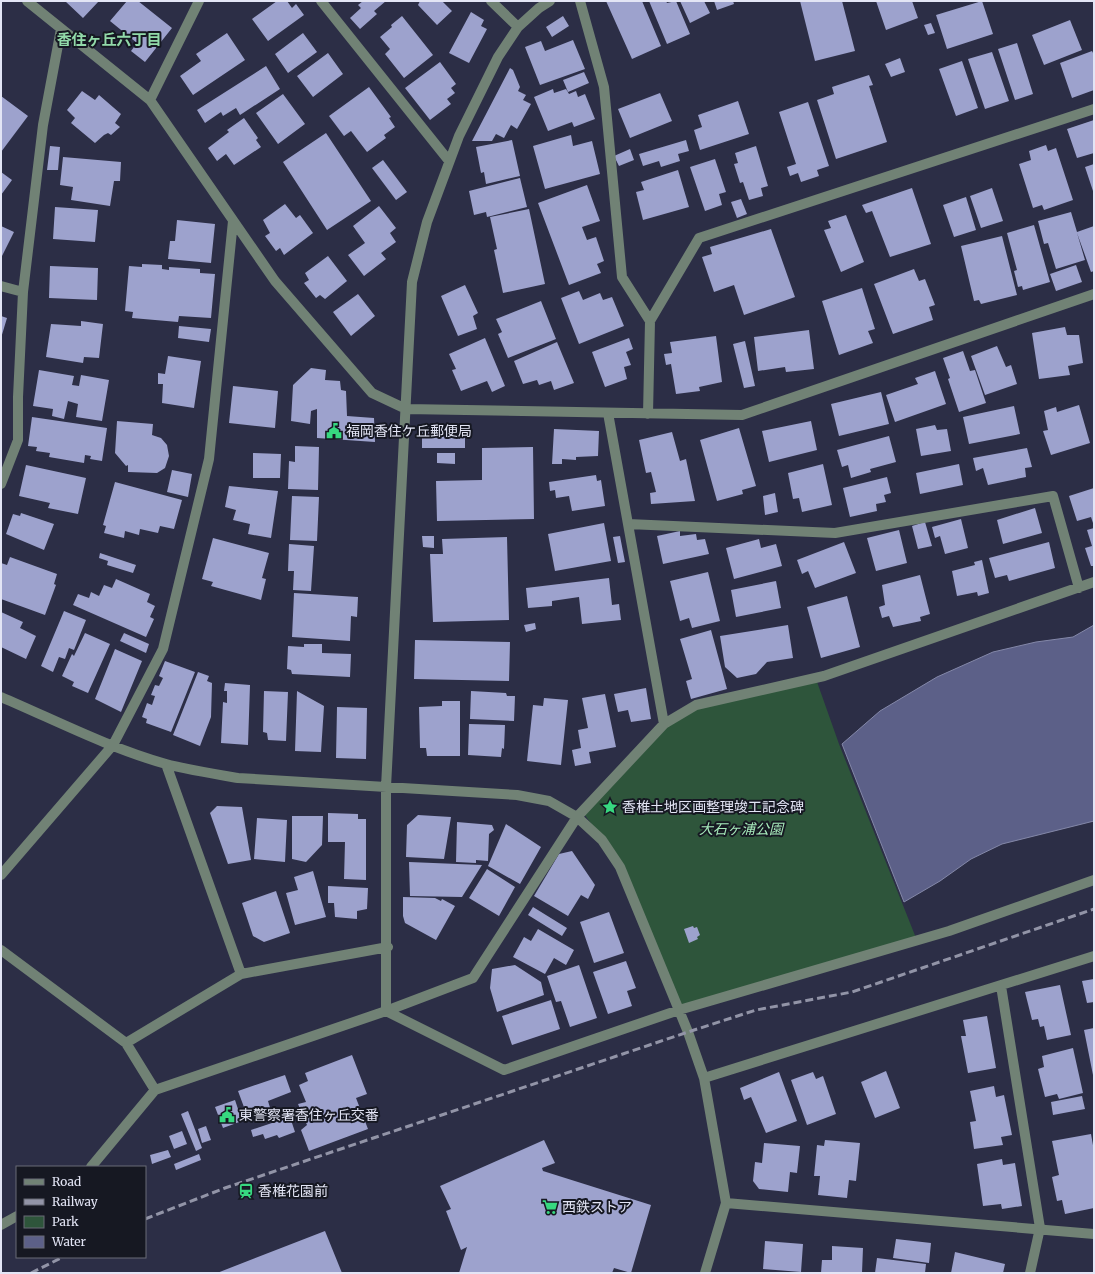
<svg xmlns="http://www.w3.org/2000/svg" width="1095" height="1274" viewBox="0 0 1095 1274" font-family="Merriweather,'Noto Sans JP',serif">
<rect width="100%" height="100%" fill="#2c2e46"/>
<path fill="#2e553b" d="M816 679 839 744 916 938 680 1007 623 866 584 814 665 725 696 707Z"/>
<path fill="#5c6088" stroke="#8488a9" d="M1094 625V821L1002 844 971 859 940 881 904 902 842 744 880 711 937 677 993 652 1036 642 1073 637Z"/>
<path fill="#9da2cd" d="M65 1H99L83 18Z
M127 1H138L172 28 145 62 131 51 137 43 110 21Z
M277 1H287L292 8 296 4 304 15 268 41 252 19Z
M363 1H386L374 11 377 14 360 29 350 18 361 8 358 5Z
M420 1H442L452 11 437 25 418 5Z
M606 1H642L661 46 632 59Z
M649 1H666L667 3 676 1 690 34 667 44Z
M680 1H704L710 13 690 23Z
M714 1H733L734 4 717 10Z
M800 1H842L855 51 815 61Z
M876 1H912L918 18 886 30Z
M982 1 993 34 947 49 936 15Z
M471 12 484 20 481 26 487 29 469 63 449 53Z
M402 16 433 55 404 78 385 54 390 49 380 37 392 27 391 25Z
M563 16 569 26 552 37 546 27Z
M1070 20 1082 50 1044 65 1032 35Z
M931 23 935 33 928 35 924 25Z
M227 33 245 60 193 95 180 76 201 61 196 54Z
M303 33 317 52 288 73 275 54Z
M573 40 585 69 540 85 525 47 541 41 545 51Z
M1017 43 1033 94 1015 100 998 49Z
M1092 51 1094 55V90L1072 98 1060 63Z
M992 52 1009 101 985 109 968 59Z
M328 53 343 74 313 97 297 76Z
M900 58 905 72 891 77 885 64Z
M962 61 978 108 956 116 939 69Z
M440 62 456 84 451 88 455 93 447 99 451 104 430 120 405 88Z
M266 66 280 89 240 115 236 108 223 116 221 112 205 123 197 110Z
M510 68 513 70 520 87 518 91 526 95 523 100 531 104 517 129 511 125 504 138 496 134 492 141H472Z
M584 72 589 83 568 92 563 80Z
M869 75 873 85 869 86 887 142 836 159 817 100 834 94 832 87Z
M369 87 391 117 389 118 395 127 384 135 386 138 367 152 351 131 344 136 329 116Z
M553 89 554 93 566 89 569 94 576 91 578 97 585 94 595 119 574 127 572 122 548 131 534 97Z
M82 91 95 100 99 95 121 114 115 123 120 127 111 135 108 133 104 135 95 143 71 123 75 118 67 110Z
M660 93 672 121 630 138 618 109Z
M283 94 305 124 278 144 256 113Z
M1 96 28 116 1 152Z
M738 101 749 134 700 150 694 130 702 127 698 115Z
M808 102 829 166 817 170 819 176 801 182 798 173 790 176 787 167 796 164 779 112Z
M244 118 258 138 256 140 261 147 234 165 226 154 217 161 208 148 229 132 227 130Z
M1094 120V153L1077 158 1067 129Z
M326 133 371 201 327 230 283 162Z
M571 135 573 146 592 141 600 174 545 189 533 146Z
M512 140 520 176 486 184 484 172 481 173 476 147Z
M686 140 689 151 678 154 680 161 661 167 659 161 643 166 639 154Z
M1046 145 1048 151 1056 148 1073 200 1044 210 1042 205 1033 208 1019 164 1031 160 1029 151Z
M50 146 60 147 58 170H47Z
M756 146 768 186 761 188 763 196 749 200 743 182 740 183 734 164 738 163 735 153Z
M630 149 634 160 619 166 614 156Z
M63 157 121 162 120 181H114L110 206 71 200 73 187 60 185Z
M715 159 726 192 719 194 722 205 705 211 690 167Z
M383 160 407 192 396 200 372 168Z
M1094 164V194L1085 167Z
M678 170 689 207 643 220 636 192 644 190 641 182Z
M1 172 12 180 1 195Z
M520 178 527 207 487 217 486 212 474 215 469 191Z
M587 185 600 221 582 227 587 240 596 237 604 261 597 264 601 273 569 285 538 203Z
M912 188 931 244 890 257 872 211 866 213 862 205Z
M992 188 1003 221 981 228 970 196Z
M966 197 976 230 954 237 943 205Z
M741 199 747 214 737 218 731 202Z
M285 204 296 218 300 215 313 233 284 255 280 248 276 251 265 236 270 233 263 220Z
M379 206 396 228 390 233 396 242 381 253 386 259 364 276 348 255 365 243 353 226Z
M55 207 98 210 95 242 53 239Z
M529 209 545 284 503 293 494 250 497 249 490 217Z
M1071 212 1077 232 1094 226V271L1091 272 1077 233 1085 260 1056 269 1048 243 1044 244 1038 221Z
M846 215 864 262 841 272 824 230 831 228 828 221Z
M177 220 215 224 211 263 168 259 170 241H175Z
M1034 225 1050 282 1023 290 1022 286 1018 287 1014 271 1017 270 1007 233Z
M1 226 14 232 1 258Z
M771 229 795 297 744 315 734 285 714 292 702 257 712 254 710 247Z
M1002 236 1017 295 981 304 979 300 974 301 961 246Z
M328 256 347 281 325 299 320 295 316 298 304 283 309 280 305 273Z
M142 264 162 265V269L169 270V267L200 269V273L215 274 211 318 179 316 178 322 132 318 133 312 125 311 129 266 142 267Z
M1076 265 1082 282 1056 291 1050 274Z
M50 266 98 268 97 300 49 298Z
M914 269 919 281 925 279 935 305 929 307 933 320 893 334 874 284Z
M465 285 478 313 473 316 477 329 458 336 441 296Z
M862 288 875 329 868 331 873 343 839 355 822 301Z
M579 291 583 300 600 293 603 300 612 297 624 326 579 344 561 298Z
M358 294 375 316 351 336 333 312Z
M541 301 556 339 508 358 498 334 502 332 496 319Z
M1 316 7 318 1 338Z
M81 321 103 324 99 358 84 357 83 363 46 357 51 324 81 326Z
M179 326 211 329 209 342 178 338Z
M1065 327 1067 335H1079L1083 363 1068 366 1070 375 1039 379 1032 333Z
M809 330 814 369 786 372 785 367 758 371 754 337Z
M716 336 722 382 699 387 700 391 676 394 671 364 666 365 664 354 672 353 670 342Z
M485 338 505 386 492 392 487 381 461 391 452 370 456 369 449 354Z
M629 338 633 349 626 352 631 365 624 367 627 379 605 387 592 352Z
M745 341 755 386 744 388 733 344Z
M557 342 574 383 554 390 551 381 539 385 537 380 523 384 514 361Z
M997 346 1006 367 1011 365 1017 384 985 395 971 356Z
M963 351 970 371 975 370 986 403 959 412 948 379 950 378 943 358Z
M168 356 201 361 194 408 162 403 163 384H158V373L165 374Z
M311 368 326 370 325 380 340 381 341 390 346 391 347 416 374 418 375 442 317 438V409L311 411 310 424 291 421 293 385Z
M39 370 74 376 72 385 79 386 81 375 109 380 102 421 76 417 78 404 68 401 64 419 52 416 53 409 33 406Z
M935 371 946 404 895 422 886 395 918 384 915 378Z
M233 386 278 391 275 428 229 423Z
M881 392 889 424 839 436 831 404Z
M1079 405 1090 443 1051 455 1043 431 1048 430 1044 411 1056 407 1057 412Z
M1014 406 1020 434 969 444 963 417Z
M32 417 107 428 102 461 90 459 91 456 85 455 84 463 49 457 50 453 36 451 37 447 28 446Z
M117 421 153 424 152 435 161 438 167 445 169 456 165 468 157 473 128 472V465L126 466 115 453Z
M811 421 817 450 769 462 762 431Z
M935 425 937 430 947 429 951 451 921 456 916 429Z
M422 427H465V448H422Z
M739 428 756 486 742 490 743 494 717 501 700 440Z
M554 429 599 431 598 456 576 457V460L562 459V464H552Z
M672 432 680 461 686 459 695 501 651 504 650 493 656 492 651 472 646 473 639 440Z
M889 436 896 462 870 469 871 472 851 478 848 465 842 467 837 450Z
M295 446 319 447 318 490 288 489 289 461 295 462Z
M533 447 534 519 437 521 436 481 482 480V448Z
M1027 448 1032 467 1025 468 1026 477 988 485 983 468 976 471 973 458Z
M253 453 281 454 280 478H253Z
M437 453H455V464L437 463Z
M823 464 832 505 802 512 799 498 793 499 788 473Z
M959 464 963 485 920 494 916 473Z
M26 465 86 478 78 514 48 508 50 503 19 496Z
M172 470 192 474 188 497 167 492Z
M596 475 597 481 601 480 605 506 572 511 569 496 556 498 555 490 550 491 549 482Z
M887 477 891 493 884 495 886 502 876 504 877 511 850 517 843 488Z
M115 482 182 500 174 529 160 526 158 533 140 529 139 535 125 531 124 538 104 533 106 526 103 525Z
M229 486 278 491 271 538 248 534 250 524 233 520 236 510 225 507Z
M1094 488V526L1091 517 1077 521 1069 496Z
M775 493 778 512 765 515 763 496Z
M292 496 319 497 317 541 290 540Z
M1035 508 1042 533 1003 544 997 520Z
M21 513 54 524 44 550 6 534 13 514 20 516Z
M961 519 968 548 945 554 940 536 935 538 932 527Z
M925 522 932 546 918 549 912 526Z
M604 523 611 561 555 571 548 534Z
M1094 528V566H1091L1085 548 1092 546 1087 530Z
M899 530 907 563 876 571 867 538Z
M680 531V536L696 534 697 540 705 539 709 554 663 564 657 536Z
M422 536H434V548L423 547Z
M620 536 625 562 618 563 613 537Z
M507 537 509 620 433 622 430 554H443L442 539Z
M213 538 269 553 262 578 266 579 261 600 211 586 213 582 202 579Z
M759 539 761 548 776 544 782 566 734 579 726 548Z
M844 542 856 573 815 588 808 571 802 574 797 560Z
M1049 542 1055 568 1009 581 1007 575 995 578 989 558Z
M289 544 314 546 311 591 293 590 294 571H288Z
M100 553 136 565 133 573 107 565 108 561 99 558Z
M10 557 57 574 54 584 56 585 45 615 1 599V563L7 565Z
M982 560 989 593 978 596 977 592 957 596 952 571 975 565 974 562Z
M708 572 720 621 692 628 689 618 680 621 670 581Z
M920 575 930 614 920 617 921 621 893 627 889 616 882 618 879 607 885 605 882 585Z
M609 578 612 605 619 604 621 620 582 624 579 597 552 601V606L528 608 526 588Z
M116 579 150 594 147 602 155 606 150 617 154 619 146 637 73 605 78 594 89 598 91 592 99 596 104 585 112 588Z
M776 581 781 608 736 617 731 590Z
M294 593 358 597 357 617 351 616 350 641 292 637Z
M847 596 860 647 821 658 807 607Z
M64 611 86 620 74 650 69 648 65 659 59 657 53 672 41 666Z
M1 612 23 622 20 628 36 636 26 659 1 647Z
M535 623 536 629 526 632 524 625Z
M788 625 793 658 767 662 756 674 737 678 725 667 720 636Z
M711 630 727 689 691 699 686 681 692 679 680 639Z
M85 633 110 644 88 693 72 686 74 682 62 676 72 654 74 656Z
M124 633 149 644 146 653 120 641Z
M415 640 510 642 509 681 414 679Z
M304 644H322V653L351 654 350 677 292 674 291 670 287 669 288 646 304 647Z
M115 649 142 661 121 712 95 699Z
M165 661 195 672 171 732 146 723 147 719 142 717 147 703 152 705 155 696 151 695 155 685 159 686 163 678 159 676Z
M198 672 209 676 207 681 212 683 211 717 200 746 173 735Z
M225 683 250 685 248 745 221 743 223 702 227 703V691H224Z
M646 688 651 719 631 722 628 710 618 712 614 694Z
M264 691 288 692 286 741 268 740 267 733 263 732Z
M297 691 324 706 321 752 295 751Z
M471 691 506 693 507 696H515L514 721 470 719Z
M605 694 616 747 589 752 591 763 575 766 572 750 581 748 578 730 588 728 582 698Z
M544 698 568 700 561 765 527 761 533 705 543 706Z
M442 701H460V756H427L426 748H420L419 707 442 706Z
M337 707 367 708 366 759 336 758Z
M469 724 505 725 504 749 502 748 501 757 468 755Z
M217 806 242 807 251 860 228 864 210 813Z
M328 813 358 814V819H366V880L344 879 345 842H328Z
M418 815 451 817 444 859 406 857 407 825Z
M292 816H323L322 845 306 862 292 859Z
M257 818 287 820 285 862 254 859Z
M457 822 492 825 494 830 489 834 488 861 476 860V863L456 862Z
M506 824 541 847 520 884 488 866Z
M572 851 595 885 588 899 581 895 568 916 534 896 559 854Z
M409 862 482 865 462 897 410 896Z
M487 869 515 887 499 916 469 898Z
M313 871 326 917 295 925 286 893 298 890 294 877Z
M328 886 368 888 367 909 357 911V919L335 917 334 903H328Z
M276 891 290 933 264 942 253 936 242 903Z
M403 897 435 898 441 901 442 899 455 906 436 940 405 923 403 916Z
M533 907 567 928 562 936 528 915Z
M609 912 624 953 594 963 580 922Z
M693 926 694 928 697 927 700 935 697 937 698 939 689 943 684 929Z
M538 929 574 950 566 965 554 958 545 974 513 957 524 937 531 941Z
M626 961 636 988 627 991 632 1006 608 1014 593 972Z
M515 965 541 982 544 995 497 1012 490 988 492 969Z
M579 965 597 1018 570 1027 561 1001 556 1002 547 976Z
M1094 979V1002L1087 1003 1082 981Z
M1060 985 1071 1035 1047 1040 1044 1026 1040 1027 1038 1019 1032 1020 1025 992Z
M551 1000 560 1029 512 1045 502 1016Z
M987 1016 996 1068 968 1073 961 1036H966L963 1020Z
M1094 1028V1075H1093L1084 1030Z
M1073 1048 1083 1093 1059 1099 1057 1094 1045 1097 1038 1069 1044 1067 1042 1056Z
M352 1055 367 1094 356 1098 368 1129 309 1151 301 1130 307 1125 298 1104 306 1102 299 1085 308 1081 305 1073Z
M886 1071 900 1108 875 1118 861 1082Z
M779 1072 797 1121 766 1133 751 1097 744 1100 740 1088Z
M813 1072 816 1079 823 1076 836 1114 807 1125 791 1080Z
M285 1075 291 1092 268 1101 271 1111 248 1118 238 1091Z
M994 1086 996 1097 1004 1095 1012 1135 1001 1137 1003 1145 974 1149 970 1122 976 1121 970 1091Z
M1082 1096 1085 1109 1053 1115 1051 1102Z
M235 1100 242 1121 223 1128 215 1107Z
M188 1111 202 1148 196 1151 181 1114Z
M290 1117 295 1132 279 1138 277 1135 265 1139 263 1134 253 1137 251 1130Z
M206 1126 211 1140 202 1143 198 1129Z
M182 1131 187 1144 174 1149 169 1136Z
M1091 1134 1094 1151V1208L1065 1214 1062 1200 1057 1201 1052 1177 1059 1175 1052 1141Z
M544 1140 555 1163 542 1168 543 1171 651 1205 631 1273 614 1268 612 1273H459L467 1247 461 1250 446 1211 451 1209 440 1186Z
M825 1140 860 1143 856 1181 849 1180 847 1198 818 1195 820 1176H814L817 1145 824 1146Z
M764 1143 800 1146 797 1173 790 1172 788 1192 759 1189 753 1181 755 1162 762 1163Z
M168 1150 171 1157 152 1164 150 1155Z
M199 1154 201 1160 176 1170 174 1164Z
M1002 1159 1003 1165 1015 1163 1022 1206 1002 1209 1001 1204 983 1206 977 1164Z
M325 1231 342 1273H217Z
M896 1239 931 1243 929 1263 893 1258Z
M765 1241 803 1244 801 1272 763 1269Z
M832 1246 863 1248 862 1273H821L822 1260H832Z
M955 1252 1005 1264 1003 1273H951Z
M877 1258 926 1264 925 1273H875Z"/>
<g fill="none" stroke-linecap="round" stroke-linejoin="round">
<path stroke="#718275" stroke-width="10" d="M27 1 150 100 275 281 372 393 406 409 742 415 1094 294
M321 1 449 161
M491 1 518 27
M580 1 604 87 622 277 650 321
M150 100 199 1
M1 286 23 292
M608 413 664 724
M648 414 650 321 699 238 1094 109
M1 484 18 440V397L23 292 43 125 61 29
M628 524 835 533 1053 496 1079 588
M1 697C55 720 109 748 166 764 189 770 214 774 238 778L517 795 549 801 577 817 602 840 620 867 688 1032 704 1078 726 1203 705 1273
M166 764 241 974
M1 875 113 745 163 649 209 459 233 221
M1 950 126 1043
M1001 986 1040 1228 1030 1273
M386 1011V787L412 282 427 222 459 136 498 57 518 27 539 8 550 1
M386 1011 504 1070 679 1010 949 931 1094 880
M704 1078 1094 956
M155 1090 126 1043 241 974 388 947
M91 1167 155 1090 386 1011 473 978 577 817 664 724 696 705 824 676 1094 582
M726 1203 1094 1234
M1 1225 17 1216"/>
<path stroke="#9294a7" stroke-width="3" stroke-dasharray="8 4" stroke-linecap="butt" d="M145 1219 225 1188 688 1032 756 1010 852 992 1094 909
M31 1273 63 1257"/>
</g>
<defs>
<symbol id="civic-bare" viewBox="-9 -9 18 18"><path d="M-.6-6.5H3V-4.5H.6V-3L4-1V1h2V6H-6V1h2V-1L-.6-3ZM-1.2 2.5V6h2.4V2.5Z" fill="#37d880" stroke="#161822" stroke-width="2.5" paint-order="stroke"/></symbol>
<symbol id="sight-bare" viewBox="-9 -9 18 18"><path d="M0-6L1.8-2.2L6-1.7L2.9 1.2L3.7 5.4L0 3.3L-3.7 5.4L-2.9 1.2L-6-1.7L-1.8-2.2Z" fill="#37d880" stroke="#161822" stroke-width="2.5" paint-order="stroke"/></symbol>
<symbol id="station-bare" viewBox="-9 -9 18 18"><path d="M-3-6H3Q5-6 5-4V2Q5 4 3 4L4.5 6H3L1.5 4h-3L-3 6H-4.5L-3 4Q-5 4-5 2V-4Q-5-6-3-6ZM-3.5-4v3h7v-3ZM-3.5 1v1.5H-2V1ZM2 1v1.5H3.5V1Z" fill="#37d880" stroke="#161822" stroke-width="2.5" paint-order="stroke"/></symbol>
<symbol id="supermarket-bare" viewBox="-9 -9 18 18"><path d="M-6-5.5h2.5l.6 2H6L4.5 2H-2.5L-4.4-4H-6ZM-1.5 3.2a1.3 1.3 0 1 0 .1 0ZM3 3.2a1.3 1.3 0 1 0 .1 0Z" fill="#37d880" stroke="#161822" stroke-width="2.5" paint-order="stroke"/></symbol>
</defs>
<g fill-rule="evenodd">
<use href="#civic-bare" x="323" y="420" width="22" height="22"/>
<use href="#sight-bare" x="599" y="796" width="22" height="22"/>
<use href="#civic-bare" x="216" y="1104" width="22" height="22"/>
<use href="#station-bare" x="235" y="1180" width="22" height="22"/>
<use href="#supermarket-bare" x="539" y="1196" width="22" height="22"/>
</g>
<g text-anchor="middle" stroke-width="4" stroke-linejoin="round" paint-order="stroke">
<g font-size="14" fill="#e3e5f5" stroke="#161822" text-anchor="start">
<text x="346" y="436">福岡香住ケ丘郵便局</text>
<text x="622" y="812">香椎土地区画整理竣工記念碑</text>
<text x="239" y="1120">東警察署香住ヶ丘交番</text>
<text x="258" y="1196">香椎花園前</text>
<text x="562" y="1212">西鉄ストア</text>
</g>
<g font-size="14" font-style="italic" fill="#a7eabb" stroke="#161822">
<text x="741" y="834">大石ヶ浦公園</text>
</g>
<g font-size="15" font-weight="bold" fill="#92daa9" stroke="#161822">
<text x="109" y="45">香住ヶ丘六丁目</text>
</g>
</g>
<rect width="1095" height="1274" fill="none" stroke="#e3e5f5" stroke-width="4"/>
<rect x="16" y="1166" width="130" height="92" fill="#161822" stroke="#686a76"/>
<rect x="24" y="1179" width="20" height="6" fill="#718275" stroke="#686a76"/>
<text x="52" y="1186" font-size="12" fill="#e3e5f5">Road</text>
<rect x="24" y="1199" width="20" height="6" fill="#9294a7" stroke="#686a76"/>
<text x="52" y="1206" font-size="12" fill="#e3e5f5">Railway</text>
<rect x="24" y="1216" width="20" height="12" fill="#2e553b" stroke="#686a76"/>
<text x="52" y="1226" font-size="12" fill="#e3e5f5">Park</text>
<rect x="24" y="1236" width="20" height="12" fill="#5c6088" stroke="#686a76"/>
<text x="52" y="1246" font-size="12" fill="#e3e5f5">Water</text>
</svg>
